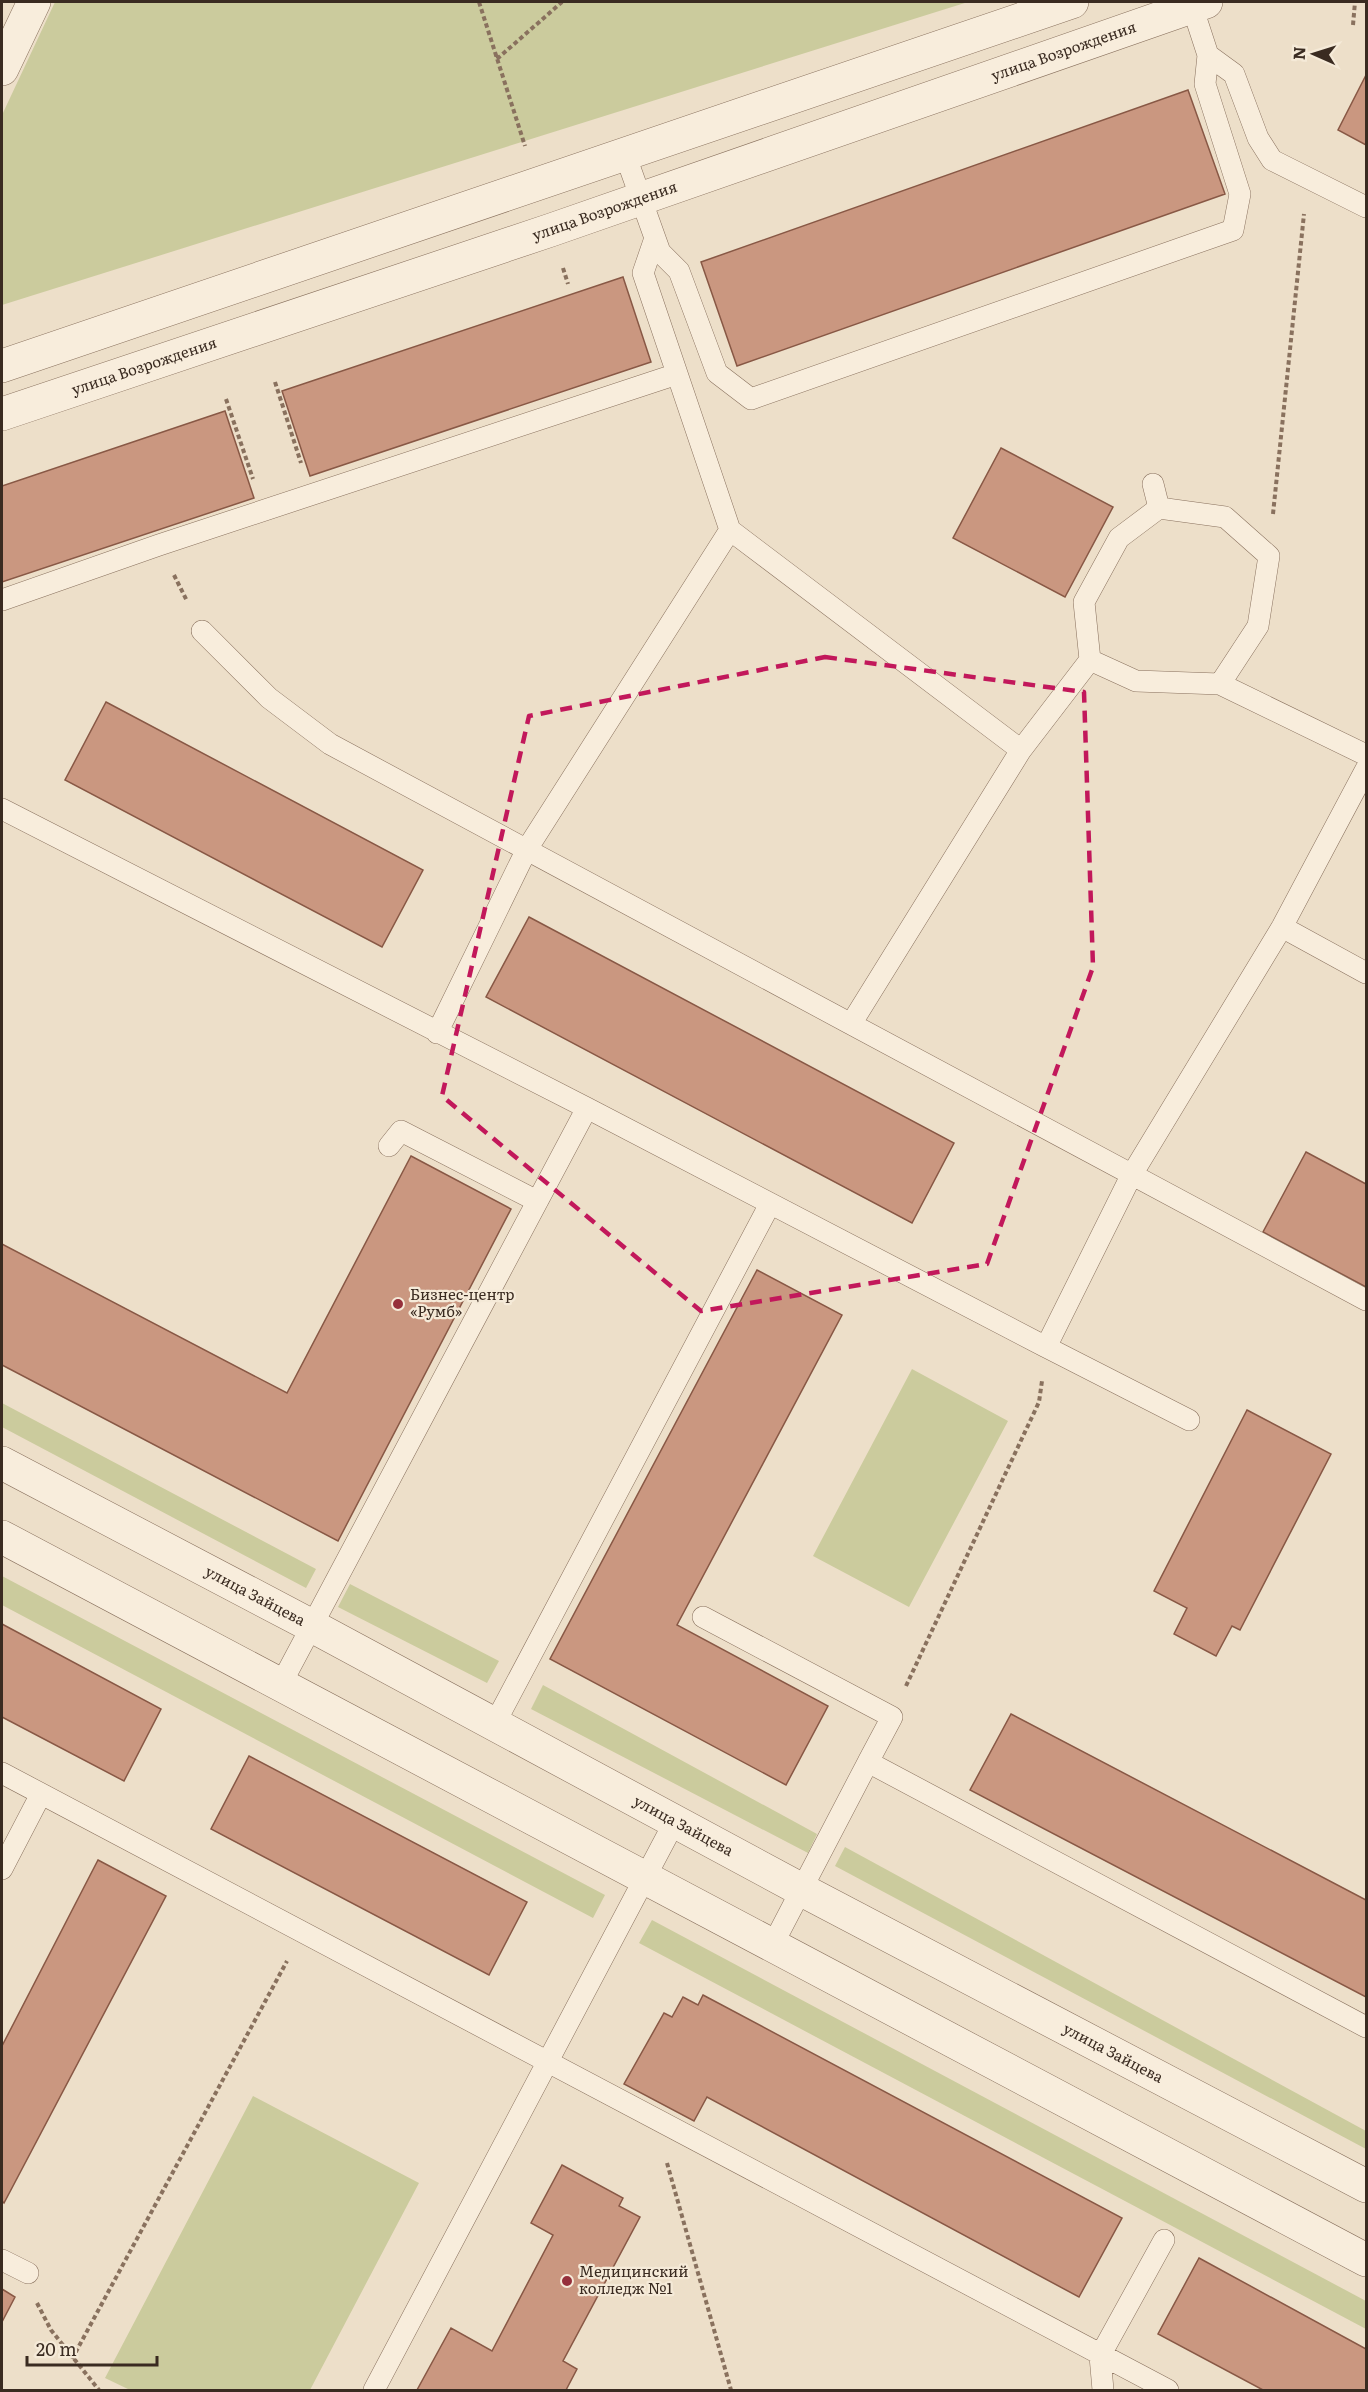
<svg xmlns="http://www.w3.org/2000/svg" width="1368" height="2392" viewBox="0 0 1368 2392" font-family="Literata,serif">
<rect width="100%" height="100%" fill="#eddfc9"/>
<path fill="#cbcb9d" d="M55 2H968L2 305V115Z
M912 1369 1008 1421 909 1607 813 1556Z
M2 1403 316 1569 306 1588 2 1427Z
M2 1576 605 1895 593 1918 2 1605Z
M350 1584 499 1661 487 1683 338 1607Z
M543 1685 817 1834 808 1853 531 1709Z
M845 1847 1366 2131V2149L835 1866Z
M652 1920 1366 2301V2329L639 1943Z
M253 2096 419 2183 310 2390H130L105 2378Z"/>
<path fill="#ca9780" stroke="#885845" stroke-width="1.5" d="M1366 75V145L1338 130Z
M1188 90 1225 194 737 366 701 262Z
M623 277 651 362 310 476 282 391Z
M225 411 254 498 2 582V486Z
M1001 448 1113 507 1065 597 953 538Z
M106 702 423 870 382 947 65 780Z
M529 917 954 1143 912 1223 486 997Z
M1306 1152 1366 1184V1287L1263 1232Z
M411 1156 511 1209 338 1541 2 1365V1244L287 1393Z
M757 1270 842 1315 677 1625 828 1706 786 1785 550 1659Z
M1247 1410 1331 1454 1240 1630 1232 1626 1216 1656 1174 1634 1187 1608 1154 1591Z
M2 1624 161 1709 124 1781 2 1717Z
M1011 1714 1366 1900V1997L970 1790Z
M249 1756 527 1902 489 1975 211 1829Z
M98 1860 166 1896 4 2203 2 2201V2046Z
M703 1995 1122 2218 1079 2297 707 2097 694 2121 624 2084 664 2013 672 2017 683 1997 698 2005Z
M562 2165 623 2198 619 2206 640 2217 563 2361 577 2369 566 2390H417L451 2328 492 2351 553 2235 531 2223Z
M1199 2258 1366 2349V2390H1263L1158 2334Z
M2 2289 15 2297 2 2322Z"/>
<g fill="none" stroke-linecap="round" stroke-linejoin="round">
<defs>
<path id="service" d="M1192 6 1208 55 1234 74 1258 138 1272 160 1366 207
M625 154 655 238 643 273 730 530 1021 750
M655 238 660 252 679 271 717 373 751 399 1233 230 1240 194 1205 84 1208 55
M1153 484 1159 508
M2 600 159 545 677 374
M202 631 269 698 330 744 851 1024 1021 750 1090 660 1084 602 1119 538 1159 508 1225 517 1269 556 1258 626 1220 684 1136 681 1090 660
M1220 684 1366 755
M2 809 587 1108 1046 1347 1131 1176 1282 927 1366 769
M1282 927 1366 973
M851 1024 1366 1300
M437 1033 527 849 730 530
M389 1146 401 1131 537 1201
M1046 1347 1189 1420
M703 1617 892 1717 868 1762
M281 1684 587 1108
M494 1725 770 1204
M2 1773 1168 2390
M2 1869 41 1794
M772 1946 868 1762 1366 2027
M2 2260 28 2273
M374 2390 675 1821
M1103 2390 1100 2356 1164 2240"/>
<g id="minor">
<path d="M2 69 34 2"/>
<path d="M2 366 1072 2"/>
<path id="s1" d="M2 414 551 230 1206 2"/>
<path id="s2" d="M2 1463 312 1626 802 1890 1366 2186"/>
<path d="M2 1537 1366 2260"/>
</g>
</defs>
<use href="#service" stroke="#89715e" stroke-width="22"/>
<use href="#minor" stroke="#89715e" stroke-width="34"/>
<path stroke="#89715e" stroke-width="4" stroke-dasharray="4.5 3" stroke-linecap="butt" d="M479 2 525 146
M1353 25 1355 2
M497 59 562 2
M563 268 568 284
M275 382 301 463
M226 399 253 479
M1273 514 1304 214
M174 575 187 601
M906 1686 1039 1402 1042 1381
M667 2163 731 2390
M37 2303 51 2330 99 2390
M72 2359 287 1961"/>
<use href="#service" stroke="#f8eddc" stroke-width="21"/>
<use href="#minor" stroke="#f8eddc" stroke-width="33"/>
</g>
<path fill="none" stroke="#c2185b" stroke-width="4.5" stroke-dasharray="12 8" stroke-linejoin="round" d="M825 657 1084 692 1093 967 987 1264 701 1311 442 1096 529 716Z"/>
<g fill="#96303b" stroke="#f5ead8" stroke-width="2">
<circle cx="398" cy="1304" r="6"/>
<circle cx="567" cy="2281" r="6"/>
</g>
<g text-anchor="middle" stroke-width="4.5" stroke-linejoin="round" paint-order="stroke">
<g font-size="15" fill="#3a2b21" stroke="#f5ead8">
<text dy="5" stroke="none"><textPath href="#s1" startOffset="1122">улица Возрождения</textPath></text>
<text dy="5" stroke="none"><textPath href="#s1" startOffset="636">улица Возрождения</textPath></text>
<text dy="5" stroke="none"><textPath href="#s1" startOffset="150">улица Возрождения</textPath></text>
<text dy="5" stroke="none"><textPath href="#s2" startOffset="286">улица Зайцева</textPath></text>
<text dy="5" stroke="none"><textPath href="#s2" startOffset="772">улица Зайцева</textPath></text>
<text dy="5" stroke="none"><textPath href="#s2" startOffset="1258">улица Зайцева</textPath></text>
</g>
<g font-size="15" fill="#3a2b21" stroke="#f5ead8" text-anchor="start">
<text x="410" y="1300">Бизнес-центр<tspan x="410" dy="17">«Румб»</tspan></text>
<text x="579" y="2277">Медицинский<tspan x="579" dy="17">колледж №1</tspan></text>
</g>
</g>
<rect width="1368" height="2392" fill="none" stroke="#3a2b21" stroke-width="6"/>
<g transform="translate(1314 54) rotate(273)" stroke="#f5ead8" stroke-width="4.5" paint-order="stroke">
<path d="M0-4.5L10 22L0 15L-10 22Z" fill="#3a2b21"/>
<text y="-9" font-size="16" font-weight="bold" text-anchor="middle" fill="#3a2b21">N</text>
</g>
<path d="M27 2356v9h130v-9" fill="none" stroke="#3a2b21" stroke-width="3"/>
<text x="36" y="2356" font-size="18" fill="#3a2b21" stroke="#f5ead8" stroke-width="4.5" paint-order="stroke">20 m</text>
</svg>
